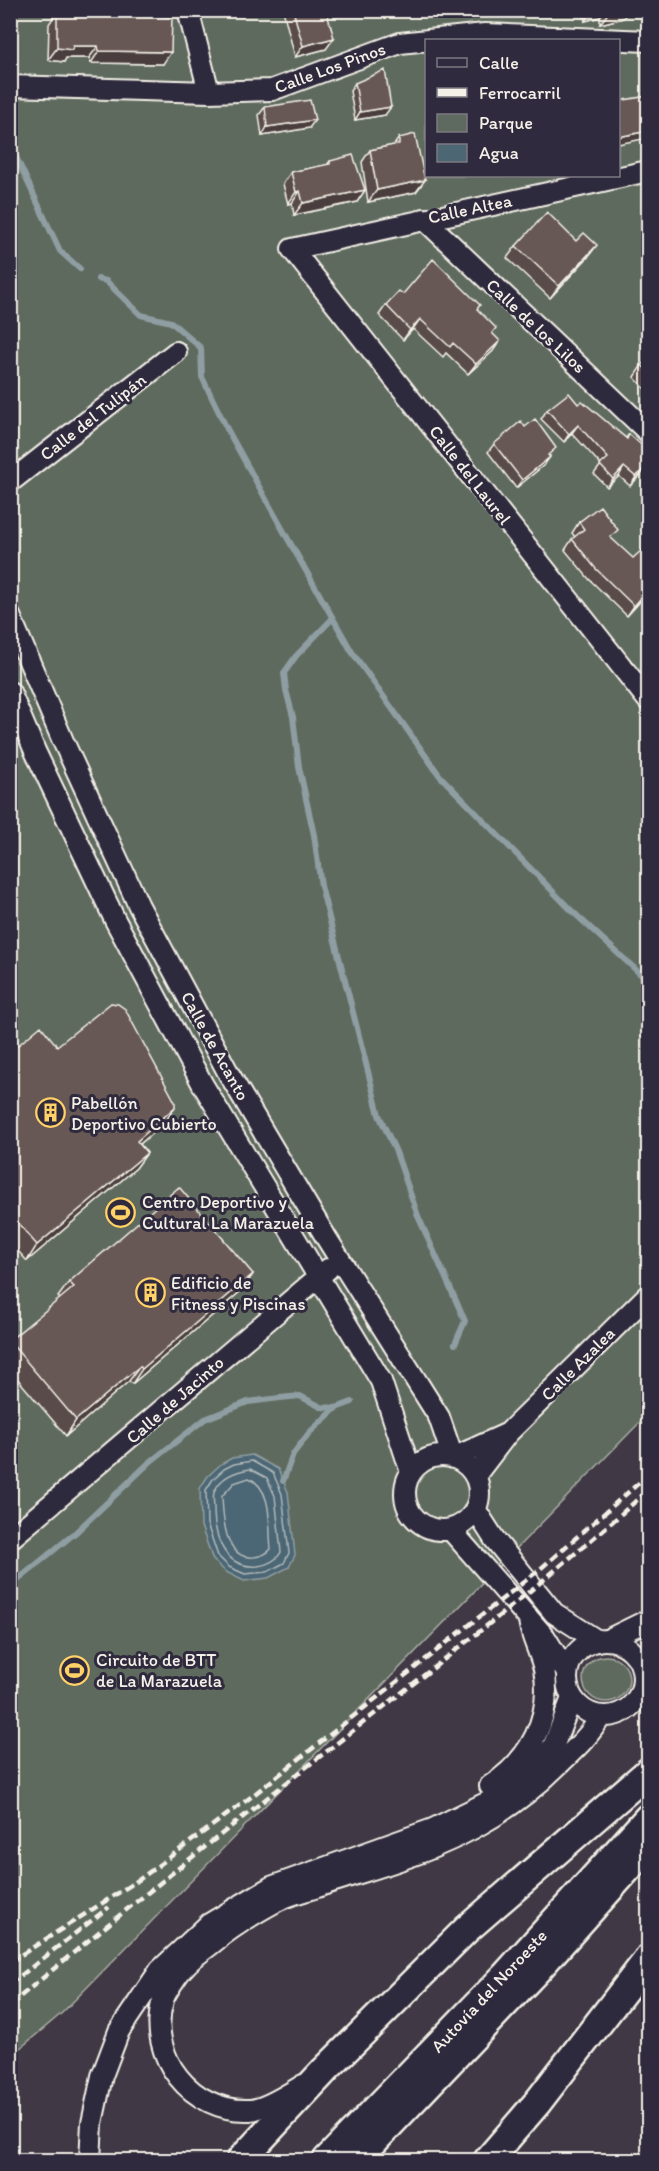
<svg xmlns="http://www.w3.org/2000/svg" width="659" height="2171" viewBox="0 0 659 2171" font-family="Itim,sans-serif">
<rect width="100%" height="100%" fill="#403844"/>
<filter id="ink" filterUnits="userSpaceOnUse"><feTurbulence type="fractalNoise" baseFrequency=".0167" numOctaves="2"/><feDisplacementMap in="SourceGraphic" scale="12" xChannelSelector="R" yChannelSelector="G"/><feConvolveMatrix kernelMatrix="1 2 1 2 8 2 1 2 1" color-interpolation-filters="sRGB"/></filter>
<g filter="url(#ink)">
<path fill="#5e6a5f" stroke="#a9aea4" stroke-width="1.5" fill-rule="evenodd" d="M11 11H648V1414L62 2013 11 2056ZM426 40H618V176H426Z
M583 1679a23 23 0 1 1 46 0a23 23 0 1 1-46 0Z"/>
<path fill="#4c6674" stroke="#8f9ea2" stroke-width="1.5" d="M252 1455 278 1469 288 1492 295 1555 289 1567 268 1578 244 1581 226 1572 213 1560 201 1526 200 1488 208 1476 221 1464 232 1458Z"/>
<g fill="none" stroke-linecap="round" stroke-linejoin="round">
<path stroke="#b1b9ba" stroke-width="1.5" d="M252 1461 273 1473 282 1494 289 1553 284 1563 267 1572 245 1574 229 1567 218 1556 207 1524 206 1490 213 1479 224 1469 234 1464Z
M250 1469 267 1478 275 1496 281 1552C277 1560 267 1565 258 1566 224 1569 214 1537 214 1508 214 1502 212 1495 215 1490 222 1476 236 1471 250 1469Z
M249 1478C274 1490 268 1526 271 1549 267 1554 262 1556 254 1557 224 1560 223 1517 222 1496L234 1483Z"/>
<path stroke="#8f9ea2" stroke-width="6" d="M10 144 60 251 80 269
M98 279 106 281 141 315 171 322 201 348 202 377 227 429 288 539 352 652 440 776 572 911 648 981
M333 618 296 656 284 673 286 690 293 717 299 767 314 835 321 886 379 1115 396 1152 418 1216 465 1321 455 1344
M283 1481 293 1454 309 1433 336 1408
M10 1586 75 1533 150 1462 205 1419 248 1402 280 1398 300 1396 321 1407 336 1408 352 1402"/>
<defs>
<path id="minor" d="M188 10 209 92
M10 86 209 92 272 90 400 43 485 34 648 41
M648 171 292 249 648 700
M424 219 648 432
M10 482 176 352
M10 616 63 741 139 906 229 1074 327 1239 439 1417 453 1458
M10 692 35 751 115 920 203 1085 381 1381 411 1472
M405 1493a37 37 0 1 1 74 0a37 37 0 1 1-74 0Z
M453 1458 506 1434
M475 1476 508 1433 648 1295
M475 1509 495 1540 554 1613 598 1641
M450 1529 545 1637 567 1673
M10 1539 328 1269
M607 1640 648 1620
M567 1678a38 38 0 1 1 76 0a38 38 0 1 1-76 0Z
M490 1786C530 1760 553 1717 544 1669 540 1652 531 1637 529 1620
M303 2085C290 2093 266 2109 250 2110 192 2113 146 2056 163 2000 165 1993 179 1972 185 1966 192 1958 201 1952 209 1946 230 1928 253 1914 277 1901 290 1894 306 1891 320 1886 357 1873 396 1863 432 1848 478 1829 521 1802 556 1767 573 1751 590 1736 601 1716
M90 2160 92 2123 102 2076 119 2031 160 1970 209 1924 271 1887 433 1829 494 1799 524 1777 553 1747 572 1698"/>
<path id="highway" d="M241 2160 325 2070 467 1929 648 1772
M327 2160 505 1976 648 1818
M356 2160 536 1971 648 1846
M488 2160 537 2103 648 1959"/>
</defs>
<use href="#minor" stroke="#f4f1e8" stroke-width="24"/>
<use href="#highway" stroke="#f4f1e8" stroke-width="32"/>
<use href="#minor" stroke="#2f2a3d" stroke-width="20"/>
<use href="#highway" stroke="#2f2a3d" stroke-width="27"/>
<path stroke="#f4f1e8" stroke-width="4.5" stroke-dasharray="9 4.5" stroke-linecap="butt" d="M10 1962 140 1879 247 1800 539 1570 648 1475
M10 1984 109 1907
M10 2005C122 1912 236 1822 350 1733 451 1654 553 1576 648 1490"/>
</g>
<path fill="#594c49" stroke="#f4f1e8" stroke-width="1.5" d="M69 10H101V14L125 15 128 10H158V16L163 64 91 63 89 58H66L64 62 48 60 49 24 57 12H68Z
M283 10H326V49L295 57Z
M582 10H629L623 18 600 24V17L585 21Z
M355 83 385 115 355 120 350 91Z
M265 107 309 128 262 136 259 115Z
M399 138 416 192 368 202 362 162 370 150 394 145Z
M330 161 365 190 357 202 294 215 292 203 288 204 283 184 291 172 327 165Z
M576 241 588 257 550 298 507 258 516 246Z
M403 294 477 309 492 333 493 351 468 374 446 353 443 357 413 329 403 340 379 315 386 305Z
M648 359V392L634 377 642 365Z
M578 404 626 438 629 434 645 455 646 469 630 486 619 476 607 487 594 474 601 465 572 433 564 442 541 419 547 410Z
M494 444 550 456 544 465 516 488 488 452Z
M579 522 612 539 645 596 627 616 589 579 565 550 572 539 575 537 572 533Z
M57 1046 164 1123 140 1144 147 1153 136 1168 27 1261 10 1242V1052Z
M253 1274 242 1290 132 1384 129 1381 66 1436 10 1370V1340L60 1299 58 1297 69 1282Z"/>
<path fill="#483e3c" stroke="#f4f1e8" stroke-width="1.5" d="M592 10H604L600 17 585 21Z
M614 10H629L623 18 600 24 609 12Z
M334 38 326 49 295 57 303 46Z
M73 46H98L89 58H66L64 62 48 60 57 48Z
M99 51 171 52 163 64 91 63Z
M391 107 385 115 355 120 360 112Z
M315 120 309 128 262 136 267 127Z
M648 131V138L618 144V137Z
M425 180 416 192 368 202 377 190Z
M365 190 357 202 294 215 303 203Z
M300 191 292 203 288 204 296 192Z
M597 245 588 257 550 298 559 286Z
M420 319 413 329 403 340 410 330Z
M500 341 493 351 468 374 476 364Z
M578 425 572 433 564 442 569 434Z
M550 457 544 465 516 488 522 480Z
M648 464 646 469 630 486 636 477Z
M624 467 619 476 607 487 613 479Z
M648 590 645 596 627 616 634 606Z
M175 1107 164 1123 126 1156 137 1141Z
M147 1153 136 1168 27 1261 37 1245Z
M253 1274 242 1290 132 1384 142 1369Z
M140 1366 129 1381 66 1436 76 1420Z"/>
<path fill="#675855" stroke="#f4f1e8" stroke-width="1.5" d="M72 10H101V14L129 15V10H158V16L172 17 171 52 99 51 98 46H73L72 50 57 48V12H71Z
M293 10H326L334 38 303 46Z
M385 70 391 107 360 112 355 83Z
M648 96V131L618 137V101Z
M310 100 315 120 267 127 265 107Z
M415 134 425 180 377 190 370 150 399 144V138Z
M353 155 365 190 303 203 300 191 296 192 291 172 330 164V161Z
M547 212 576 241 584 233 597 245 559 286 516 246Z
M433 259 480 305 477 309 496 328 492 333 500 341 476 364 453 343 450 347 420 319 410 330 386 305 399 291 403 294Z
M648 359V372L642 365Z
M569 393 578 404 582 401 627 439 629 434 648 451 645 455 648 458V464L636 477 624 467 613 479 600 465 608 458 578 425 569 434 547 410Z
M535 419 556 448 548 455 550 457 522 480 494 444 521 421 525 427Z
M600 506 618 530 610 537 633 558 643 549 648 555V578L647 580 648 581V590L634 606 596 569 572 539 584 529 579 522Z
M111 1003 118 1004 125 1009 175 1102V1107L137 1141 147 1153 37 1245 10 1214V1052L41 1026 57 1046Z
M179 1187 253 1274 142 1369 140 1366 76 1420 10 1342V1340L74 1287 69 1282Z"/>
</g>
<defs>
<symbol id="building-ring" viewBox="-11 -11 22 22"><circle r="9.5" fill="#2f2a3d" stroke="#ffd166" stroke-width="1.5"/><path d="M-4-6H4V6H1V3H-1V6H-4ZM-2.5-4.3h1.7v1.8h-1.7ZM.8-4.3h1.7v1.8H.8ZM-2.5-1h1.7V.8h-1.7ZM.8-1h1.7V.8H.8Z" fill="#ffd166"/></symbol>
<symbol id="stadium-ring" viewBox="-11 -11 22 22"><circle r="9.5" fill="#2f2a3d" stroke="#ffd166" stroke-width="1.5"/><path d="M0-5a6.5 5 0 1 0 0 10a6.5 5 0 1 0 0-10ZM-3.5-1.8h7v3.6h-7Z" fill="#ffd166"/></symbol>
</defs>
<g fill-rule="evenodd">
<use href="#building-ring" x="34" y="1096" width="33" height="33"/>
<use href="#stadium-ring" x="104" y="1196" width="33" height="33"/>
<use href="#building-ring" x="134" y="1276" width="33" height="33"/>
<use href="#stadium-ring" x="58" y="1654" width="33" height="33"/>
</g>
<g text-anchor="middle" stroke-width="6" stroke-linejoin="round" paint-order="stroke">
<g font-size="18" fill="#f4f1e8" stroke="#2f2a3d">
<text transform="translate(330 68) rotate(-20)" y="6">Calle Los Pinos</text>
<text transform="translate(470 209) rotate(-12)" y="6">Calle Altea</text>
<text transform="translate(536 326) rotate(43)" y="6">Calle de los Lilos</text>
<text transform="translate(93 417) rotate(-38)" y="6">Calle del Tulipán</text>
<text transform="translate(470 475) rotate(52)" y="6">Calle del Laurel</text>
<text transform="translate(215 1046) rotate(61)" y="6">Calle de Acanto</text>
<text transform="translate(578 1364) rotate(-45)" y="6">Calle Azalea</text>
<text transform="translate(175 1400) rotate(-41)" y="6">Calle de Jacinto</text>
<text transform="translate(489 1991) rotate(-47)" y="6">Autovía del Noroeste</text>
</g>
<g font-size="18" fill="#f4f1e8" stroke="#2f2a3d" text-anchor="start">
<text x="71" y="1109">Pabellón<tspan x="71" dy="21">Deportivo Cubierto</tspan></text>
<text x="142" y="1208">Centro Deportivo y<tspan x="142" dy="21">Cultural La Marazuela</tspan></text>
<text x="171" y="1289">Edificio de<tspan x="171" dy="21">Fitness y Piscinas</tspan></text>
<text x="96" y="1666">Circuito de BTT<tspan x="96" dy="21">de La Marazuela</tspan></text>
</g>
</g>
<rect width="659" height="2171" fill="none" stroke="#2f2a3d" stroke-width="36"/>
<rect x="18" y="18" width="623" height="2135" fill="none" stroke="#f4f1e8" stroke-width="2" filter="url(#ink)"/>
<rect x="425" y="39" width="195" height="138" fill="#2f2a3d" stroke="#7e7a81" stroke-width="1.5"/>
<rect x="437" y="58" width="30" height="9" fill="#2f2a3d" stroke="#7e7a81" stroke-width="1.5"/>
<text x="479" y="69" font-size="18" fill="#f4f1e8">Calle</text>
<rect x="437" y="88" width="30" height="9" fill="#f4f1e8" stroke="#7e7a81" stroke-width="1.5"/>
<text x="479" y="99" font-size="18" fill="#f4f1e8">Ferrocarril</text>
<rect x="437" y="114" width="30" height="18" fill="#5e6a5f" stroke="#7e7a81" stroke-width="1.5"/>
<text x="479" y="129" font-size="18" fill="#f4f1e8">Parque</text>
<rect x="437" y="144" width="30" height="18" fill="#4c6674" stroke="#7e7a81" stroke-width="1.5"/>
<text x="479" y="159" font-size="18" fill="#f4f1e8">Agua</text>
</svg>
